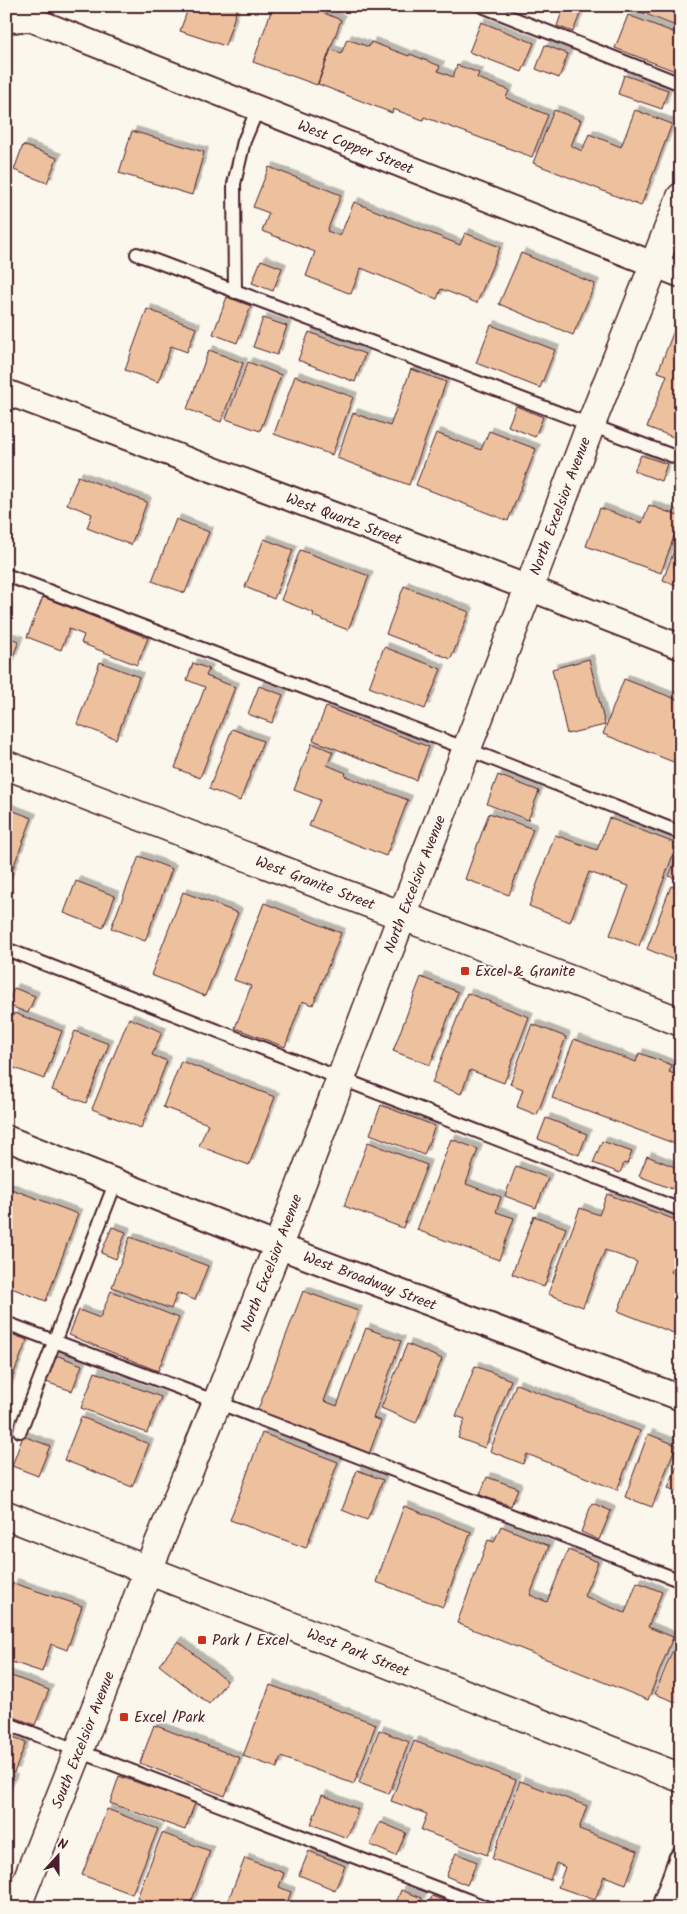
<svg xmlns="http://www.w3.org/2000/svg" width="687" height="1914" viewBox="0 0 687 1914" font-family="Kalam,sans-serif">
<defs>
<filter id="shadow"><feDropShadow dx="4.5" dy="-4.5" stdDeviation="0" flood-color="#0004"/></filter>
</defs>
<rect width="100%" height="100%" fill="#fbf7ec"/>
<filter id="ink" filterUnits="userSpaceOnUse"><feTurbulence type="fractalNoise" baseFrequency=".02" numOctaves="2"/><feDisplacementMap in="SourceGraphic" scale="10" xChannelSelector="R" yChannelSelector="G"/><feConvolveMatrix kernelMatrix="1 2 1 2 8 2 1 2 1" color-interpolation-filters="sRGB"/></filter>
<g filter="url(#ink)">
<path fill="#eec19e" stroke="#4a1f2b" filter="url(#shadow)" d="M189 6H238L225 46 180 31Z
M273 6H307L341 20 317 85 253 62Z
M564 6H583L573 32 557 26Z
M625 6H681V28Z
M628 15 681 35V56L675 71 615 48Z
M481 22 534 43 522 72 469 52Z
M347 39 369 47 371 42 409 56 410 54 440 66 438 71 453 77 457 65 479 73 477 78 509 90 506 98 548 115 532 157 424 117 423 120 393 109 392 113 318 84 331 49 341 54Z
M545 45 568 54 559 78 536 69Z
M624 75 668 90 662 109 618 94Z
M554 110 581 120 571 146 582 151 589 134 621 147 635 110 672 124 641 206 533 163Z
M132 131 204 152 192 195 119 173Z
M23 145 57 158 47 183 14 170Z
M269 167 341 195 327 231 340 236 354 202 460 245 465 233 500 247 477 303 441 289 437 299 361 268 351 294 306 276 315 252 262 231 269 213 253 207Z
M521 253 595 284 573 335 499 304Z
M261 260 282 268 273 291 252 283Z
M227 297 251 306 237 343 213 334Z
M147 309 196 328 187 352 171 346 158 382 125 370Z
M681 312V440L647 427 667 375 658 372Z
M263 318 287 326 277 355 253 347Z
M491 325 555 350 540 388 476 363Z
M309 332 365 354 355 382 298 360Z
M209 350 243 363 221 422 187 409Z
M248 362 281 375 260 431 226 419Z
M411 369 446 382 409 485 337 458 353 413 390 426Z
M295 376 353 397 332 455 274 434Z
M516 406 543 417 535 437 508 426Z
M489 431 536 449 508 521 416 485 436 433 481 450Z
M641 455 667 464 661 481 634 471Z
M78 476 147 502 131 545 87 528 92 514 67 504Z
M649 505 681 517 661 573 586 546 600 508 642 523Z
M176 519 209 532 185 593 152 581Z
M681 532V587L663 580Z
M264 539 293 550 274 599 245 587Z
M300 550 369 576 348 630 313 616 314 613 281 600Z
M404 586 469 612 451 659 386 634Z
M43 597 148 638 137 665 81 643 84 635 69 629 61 650 27 637Z
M6 637 19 641 6 674Z
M384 647 441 669 425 709 369 687Z
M589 659 605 725 567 734 552 669Z
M100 662 139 677 116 739 77 724Z
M193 663 209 669 206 676 235 687 200 778 175 768 205 687 187 680Z
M624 679 681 701V765L603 734Z
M259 686 283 695 272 723 248 714Z
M326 707 429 747 416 780 313 740Z
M232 729 263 741 240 801 209 789Z
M312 743 333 752 327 765 346 773 345 776 408 800 386 856 309 826 320 800 294 790Z
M498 775 539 791 528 820 487 804Z
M6 808 32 818 6 886Z
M489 813 533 829 509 895 465 879Z
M609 818 677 844 639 946 610 935 629 886 589 872 570 922 529 906 555 835 597 850Z
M681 846V880L669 876Z
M139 856 172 869 145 941 111 928Z
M76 881 115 896 103 928 64 913Z
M671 886 681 890V963L647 949Z
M183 892 238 913 205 996 151 975Z
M264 903 341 933 313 1005 302 1001 285 1047 235 1028 251 986 234 980Z
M421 977 458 992 430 1065 393 1051Z
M14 988 35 996 28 1013 7 1005Z
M467 993 529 1017 504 1083 470 1070 461 1094 432 1083Z
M14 1013 62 1031 44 1079 6 1065V1033Z
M129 1018 162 1032 152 1055 167 1061 141 1128 92 1109Z
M532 1024 566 1037 537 1115 517 1107 523 1089 510 1084Z
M75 1031 109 1044 86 1103 52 1090Z
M574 1039 636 1062 639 1053 672 1065 669 1072 681 1077V1146L552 1098Z
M181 1061 275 1097 249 1165 199 1146 208 1124 163 1107Z
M381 1105 435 1126 424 1155 370 1134Z
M546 1118 587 1134 579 1155 538 1139Z
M451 1139 478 1149 466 1184 501 1197 496 1212 514 1218 499 1260 417 1230Z
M602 1141 632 1152 627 1164 624 1163 620 1173 593 1163Z
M368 1142 427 1165 403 1228 344 1206Z
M647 1156 680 1169 672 1189 639 1176Z
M516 1166 548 1178 536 1208 505 1196Z
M6 1187 78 1214 46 1301 6 1286Z
M607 1194 681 1222V1246L671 1272 681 1276V1336L618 1311 637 1262 605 1250 583 1307 548 1294 580 1208 599 1215Z
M534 1216 566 1228 544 1287 512 1274Z
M112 1227 126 1232 116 1259 101 1253Z
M130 1237 208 1266 195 1300 177 1293 171 1309 112 1287Z
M111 1291 179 1318 158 1371 69 1335 79 1310 100 1318Z
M303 1291 358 1311 324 1401 337 1406 366 1328 401 1341 373 1418 381 1421 368 1457 256 1415Z
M6 1332 27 1340 6 1393Z
M407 1344 442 1359 416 1423 381 1408Z
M56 1355 82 1365 72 1391 46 1382Z
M475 1366 511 1380 485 1448 458 1438 465 1419 456 1416Z
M95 1372 161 1397 147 1433 81 1408Z
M516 1384 640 1431 617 1490 527 1454 523 1464 490 1451Z
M81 1417 149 1444 132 1487 64 1460Z
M262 1433 338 1462 306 1548 230 1520Z
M648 1434 676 1445 652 1507 625 1497Z
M23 1436 50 1446 38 1476 12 1466Z
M681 1456V1493L668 1488Z
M357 1470 383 1480 367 1520 342 1510Z
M487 1477 518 1488 511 1506 480 1495Z
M592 1503 611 1511 599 1540 581 1532Z
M404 1506 471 1532 443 1607 376 1582Z
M501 1526 549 1546 530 1595 547 1602 568 1550 598 1562 584 1596 625 1613 637 1582 662 1592 648 1627 673 1637 648 1700 457 1623 488 1540 494 1542Z
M13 1583 82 1606 67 1650 51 1644 42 1672 6 1660V1604Z
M681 1629V1704L655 1694Z
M178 1641 227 1681 209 1704 159 1665Z
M6 1674 49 1690 35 1725 6 1714Z
M270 1685 376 1724 354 1784 281 1757 277 1768 243 1756Z
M154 1725 240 1758 225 1796 140 1763Z
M379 1730 409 1742 389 1794 359 1783Z
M6 1734 26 1742 14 1773 6 1770Z
M414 1741 516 1780 487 1855 421 1830 427 1814 391 1801Z
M119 1776 195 1803 185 1830 110 1803Z
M6 1777 13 1779 6 1796Z
M520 1781 587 1806 579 1829 638 1851 626 1884 604 1876 595 1900 558 1887 565 1867 556 1863 550 1880 492 1859Z
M322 1795 358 1809 347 1838 311 1824Z
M107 1809 158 1829 132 1894 82 1875Z
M380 1822 406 1833 396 1856 370 1845Z
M162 1833 210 1851 189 1908H162L137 1898Z
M309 1851 345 1866 335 1890 299 1875Z
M456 1853 477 1862 467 1885 446 1876Z
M245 1858 284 1873 279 1887 291 1892 285 1908H225Z
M401 1890 422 1898 418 1908H394Z
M432 1896 463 1908H427Z"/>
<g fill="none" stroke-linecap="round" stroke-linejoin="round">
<defs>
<path id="service" d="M482 6 681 84
M137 254 681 459
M235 292 234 184 244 141 258 108
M6 575 467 749 681 833
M6 949 681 1210
M6 1323 217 1402 681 1581
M20 1431 116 1181
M6 1723 488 1908"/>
<g id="minor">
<path id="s1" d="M6 20 31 19 681 275"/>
<path id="s2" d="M6 392 529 588 681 647"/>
<path id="s3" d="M6 1138 278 1246 681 1398"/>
<path d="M664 1908 681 1860"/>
</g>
<g id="tertiary">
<path id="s4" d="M6 765 681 1022"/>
<path id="s5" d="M6 1515 681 1778"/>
<path id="s6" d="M148 1570 217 1402 278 1246 402 916 529 588 591 424 681 197"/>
</g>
<g id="secondary">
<path id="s7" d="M16 1908 106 1682 148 1570"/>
</g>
</defs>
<use href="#service" stroke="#4a1f2b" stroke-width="16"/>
<use href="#minor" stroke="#4a1f2b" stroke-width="28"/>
<use href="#tertiary" stroke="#4a1f2b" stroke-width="31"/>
<use href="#secondary" stroke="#4a1f2b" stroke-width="31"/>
<use href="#service" stroke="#fbf7ec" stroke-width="12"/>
<use href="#minor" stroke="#fbf7ec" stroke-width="24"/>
<use href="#tertiary" stroke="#fbf7ec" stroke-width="28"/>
<use href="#secondary" stroke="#fbf7ec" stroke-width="28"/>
</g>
</g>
<g fill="#c8321e" stroke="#fbf7ec" stroke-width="2">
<rect x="460" y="966" width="10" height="10" rx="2.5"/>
<rect x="197" y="1635" width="10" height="10" rx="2.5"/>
<rect x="119" y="1712" width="10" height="10" rx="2.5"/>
</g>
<g text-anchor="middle" stroke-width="4" stroke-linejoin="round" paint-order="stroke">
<g font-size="15" fill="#4a1f2b" stroke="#fbf7ec">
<text dy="5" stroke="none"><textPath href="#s1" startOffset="374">West Copper Street</textPath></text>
<text dy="5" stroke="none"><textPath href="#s6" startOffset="1141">North Excelsior Avenue</textPath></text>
<text dy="5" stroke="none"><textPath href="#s2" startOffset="361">West Quartz Street</textPath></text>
<text dy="5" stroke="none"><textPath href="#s4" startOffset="331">West Granite Street</textPath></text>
<text dy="5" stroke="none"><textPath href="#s6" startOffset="736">North Excelsior Avenue</textPath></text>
<text dy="5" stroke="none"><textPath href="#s6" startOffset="331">North Excelsior Avenue</textPath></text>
<text dy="5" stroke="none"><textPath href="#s3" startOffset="391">West Broadway Street</textPath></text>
<text dy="5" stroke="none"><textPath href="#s5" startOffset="378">West Park Street</textPath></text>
<text dy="5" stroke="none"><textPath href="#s7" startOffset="181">South Excelsior Avenue</textPath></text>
</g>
<g font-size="15" fill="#4a1f2b" stroke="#fbf7ec" text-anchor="start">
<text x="475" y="976">Excel &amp; Granite</text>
<text x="212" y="1645">Park / Excel</text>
<text x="134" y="1722">Excel /Park</text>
</g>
</g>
<rect width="687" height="1914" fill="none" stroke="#fbf7ec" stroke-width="25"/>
<rect x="12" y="12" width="662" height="1889" fill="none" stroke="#4a1f2b" stroke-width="2" filter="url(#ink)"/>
<g transform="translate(58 1856) rotate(21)" stroke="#fbf7ec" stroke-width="4" paint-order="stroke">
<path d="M0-4L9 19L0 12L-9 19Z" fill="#4a1f2b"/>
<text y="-8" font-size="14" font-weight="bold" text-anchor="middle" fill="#4a1f2b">N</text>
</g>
</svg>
